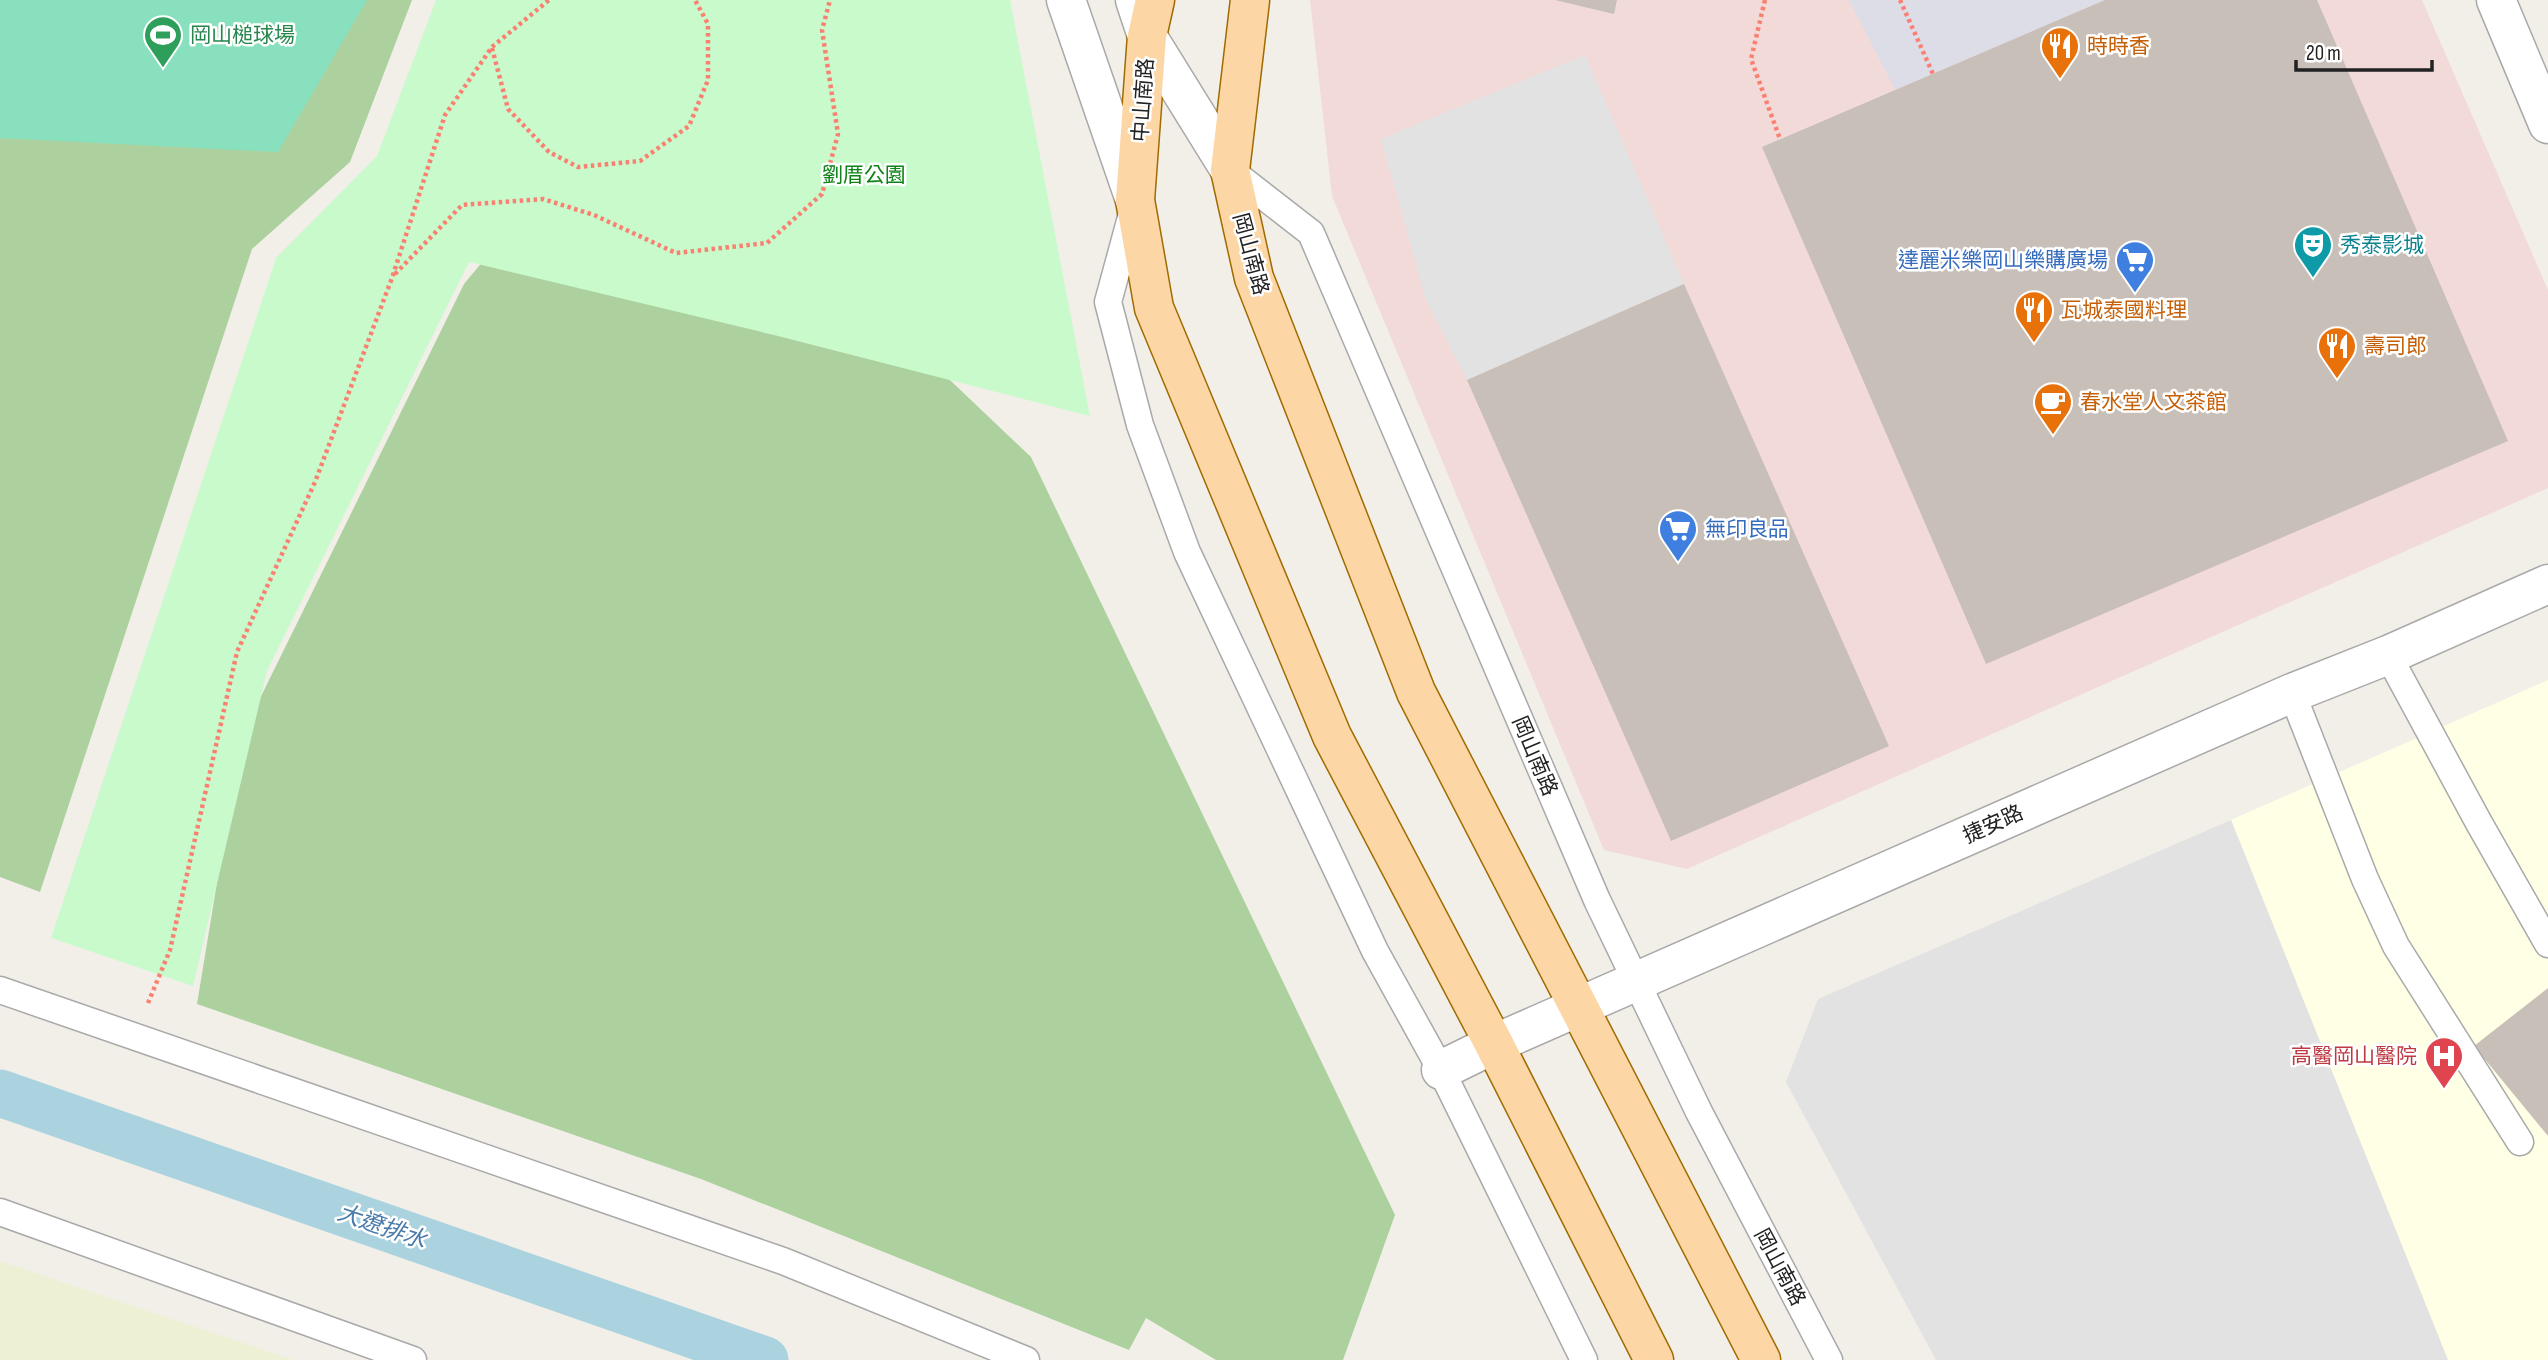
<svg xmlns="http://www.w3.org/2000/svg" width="2548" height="1360" viewBox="0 0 2548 1360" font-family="'Sofia Sans Condensed','Noto Sans TC',sans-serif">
<rect width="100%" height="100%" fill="#f2efe9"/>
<path fill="#f2dad9" d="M1310 0H2422L2548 290V488L1687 869 1604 850 1332 196Z"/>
<path fill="#ffffe5" d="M2548 680V1360H2448L2231 820Z"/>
<path fill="#eef0d5" d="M0 1261 288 1358 294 1360H0Z"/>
<path fill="#add19e" d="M337 0H412L350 162 252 249 40 892 0 877V104Z
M508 231 912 344 1031 457 1395 1215 1343 1360H1216L1146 1318 1129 1350 701 1179 197 1004 241 737 464 284Z"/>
<path fill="#c8facc" d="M436 0H1010L1090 416 774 335 469 262 267 671 193 986 51 938 276 258 377 156Z"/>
<path fill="#88e0be" d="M0 0H367L278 152 0 138Z"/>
<path fill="#e2e2e2" d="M1585 55 1684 284 1467 380 1426 300 1381 139Z
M2231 820 2448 1360H1936L1786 1082 1818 999Z"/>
<path fill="#dddde8" d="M1849 0H2105L1895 90Z"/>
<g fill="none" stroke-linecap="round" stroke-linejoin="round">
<path stroke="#aad3df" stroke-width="47" d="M0 1093 765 1360"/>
</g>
<path fill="#c7bfb8" d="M1555 0H1617L1614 14Z
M2105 0H2317L2508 441 1986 664 1762 147Z
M1684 284 1889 746 1671 841 1467 380Z
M2548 988V1136L2474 1046Z"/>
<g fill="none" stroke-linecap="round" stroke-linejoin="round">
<defs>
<path id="service" d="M1230 170 1311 233 1597 900 1699 1112 1829 1360
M1133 210 1108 302 1140 425 1187 552 1375 951 1441 1070 1584 1360
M2388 655 2479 823 2548 944
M2292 693 2365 879 2396 946 2520 1142
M0 990 783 1261 1026 1360
M0 1212 413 1360"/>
<path id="minor" d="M1066 0 1135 200
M1135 0 1147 36 1230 170
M2496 0 2548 124
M1441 1070 1494 1044 2292 693 2388 655 2548 584"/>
<path id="primary" d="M1155 0 1147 36 1135 200 1154 308 1332 736 1494 1044 1654 1360
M1250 0 1230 170 1254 278 1416 692 1761 1360"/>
</defs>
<use href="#service" stroke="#a9a9a9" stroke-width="29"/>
<use href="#minor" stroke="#a9a9a9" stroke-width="41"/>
<use href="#primary" stroke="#a06b00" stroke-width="41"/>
<path stroke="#fa8072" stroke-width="4.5" stroke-dasharray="3.5 3.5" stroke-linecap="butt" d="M1765 0 1751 59 1780 139
M1900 0 1933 74
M492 48 508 109 549 152 578 167 640 161 689 126 708 80V24L695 0
M395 274 462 205 543 199 594 215 676 253 767 243 822 194 838 134 822 30 830 0
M148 1003 170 950 237 652 315 482 392 278 445 115 492 47 549 0"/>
<use href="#service" stroke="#fff" stroke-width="26"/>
<use href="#minor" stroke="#fff" stroke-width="38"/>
<use href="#primary" stroke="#fcd6a4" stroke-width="38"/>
</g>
<defs>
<symbol id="stadium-pin" viewBox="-11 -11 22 30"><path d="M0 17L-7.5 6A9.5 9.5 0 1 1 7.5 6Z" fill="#2e9e5b" stroke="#fff"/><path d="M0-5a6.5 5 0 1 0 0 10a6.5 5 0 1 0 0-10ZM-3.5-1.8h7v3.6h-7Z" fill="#fff"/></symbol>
<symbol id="restaurant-pin" viewBox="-11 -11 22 30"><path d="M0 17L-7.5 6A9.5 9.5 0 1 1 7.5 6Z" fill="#e8710a" stroke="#fff"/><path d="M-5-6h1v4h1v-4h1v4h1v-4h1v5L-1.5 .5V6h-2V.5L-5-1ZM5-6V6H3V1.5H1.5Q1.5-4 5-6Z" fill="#fff"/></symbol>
<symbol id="theatre-pin" viewBox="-11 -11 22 30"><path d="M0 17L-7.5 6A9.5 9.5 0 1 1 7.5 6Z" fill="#0f9aa8" stroke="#fff"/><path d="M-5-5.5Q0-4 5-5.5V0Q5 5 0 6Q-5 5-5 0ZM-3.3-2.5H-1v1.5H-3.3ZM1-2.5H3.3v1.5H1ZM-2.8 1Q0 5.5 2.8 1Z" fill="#fff"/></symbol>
<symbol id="supermarket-pin" viewBox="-11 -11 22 30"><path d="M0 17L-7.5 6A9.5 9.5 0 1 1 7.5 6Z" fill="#3f7fe0" stroke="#fff"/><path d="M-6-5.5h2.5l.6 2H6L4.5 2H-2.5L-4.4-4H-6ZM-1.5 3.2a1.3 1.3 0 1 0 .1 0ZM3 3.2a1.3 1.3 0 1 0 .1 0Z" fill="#fff"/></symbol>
<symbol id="cafe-pin" viewBox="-11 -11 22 30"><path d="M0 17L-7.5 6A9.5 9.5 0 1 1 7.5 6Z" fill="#e8710a" stroke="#fff"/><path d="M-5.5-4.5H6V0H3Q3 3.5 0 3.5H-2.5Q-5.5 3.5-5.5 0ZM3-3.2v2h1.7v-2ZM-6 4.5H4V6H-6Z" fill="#fff"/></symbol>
<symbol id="hospital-pin" viewBox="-11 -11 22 30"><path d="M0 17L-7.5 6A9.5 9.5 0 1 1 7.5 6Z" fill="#e0444e" stroke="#fff"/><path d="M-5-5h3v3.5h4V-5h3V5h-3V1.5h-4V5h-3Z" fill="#fff"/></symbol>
</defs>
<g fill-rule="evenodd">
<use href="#stadium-pin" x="141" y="13" width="44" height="60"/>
<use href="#restaurant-pin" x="2038" y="24" width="44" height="60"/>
<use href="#theatre-pin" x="2291" y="223" width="44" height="60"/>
<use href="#supermarket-pin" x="2113" y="238" width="44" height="60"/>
<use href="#restaurant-pin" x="2012" y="288" width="44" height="60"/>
<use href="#restaurant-pin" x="2315" y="324" width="44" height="60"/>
<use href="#cafe-pin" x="2031" y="380" width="44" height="60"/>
<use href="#supermarket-pin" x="1656" y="507" width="44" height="60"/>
<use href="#hospital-pin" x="2422" y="1034" width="44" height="60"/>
</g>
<g text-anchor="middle" stroke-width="5" stroke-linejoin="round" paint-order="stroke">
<g font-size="21" fill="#27864d" stroke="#fff" text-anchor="start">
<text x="190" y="42">岡山槌球場</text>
</g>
<g font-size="21" fill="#c56008" stroke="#fff" text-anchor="start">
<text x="2087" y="53">時時香</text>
<text x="2061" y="317">瓦城泰國料理</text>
<text x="2364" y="353">壽司郎</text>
<text x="2080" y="409">春水堂人文茶館</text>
</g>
<g font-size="21" fill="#222" stroke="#fff">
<text transform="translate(1143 100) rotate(-86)" y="7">中山南路</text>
<text transform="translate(1251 254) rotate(75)" y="7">岡山南路</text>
<text transform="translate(1535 756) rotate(67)" y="7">岡山南路</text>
<text transform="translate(1993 824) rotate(-24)" y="7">捷安路</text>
<text transform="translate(1780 1267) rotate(62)" y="7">岡山南路</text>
</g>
<g font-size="21" fill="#0c8416" stroke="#fff">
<text x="864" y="182">劉厝公園</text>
</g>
<g font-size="21" fill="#0d838f" stroke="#fff" text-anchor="start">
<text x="2340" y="252">秀泰影城</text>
</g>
<g font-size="21" fill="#366cbe" stroke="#fff" text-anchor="end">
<text x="2108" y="267">達麗米樂岡山樂購廣場</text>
<text x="1705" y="536" text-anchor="start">無印良品</text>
</g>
<g font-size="21" fill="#be3a42" stroke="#fff" text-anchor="end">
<text x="2417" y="1063">高醫岡山醫院</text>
</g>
<g font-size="23" font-style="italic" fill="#4a7aab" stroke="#fff">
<text transform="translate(382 1226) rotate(19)" y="8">大遼排水</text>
</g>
</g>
<path d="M2296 60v10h136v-10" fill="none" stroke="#222222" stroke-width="3.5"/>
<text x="2306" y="60" font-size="21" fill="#222222" stroke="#ffffff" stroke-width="5" paint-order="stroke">20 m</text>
</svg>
